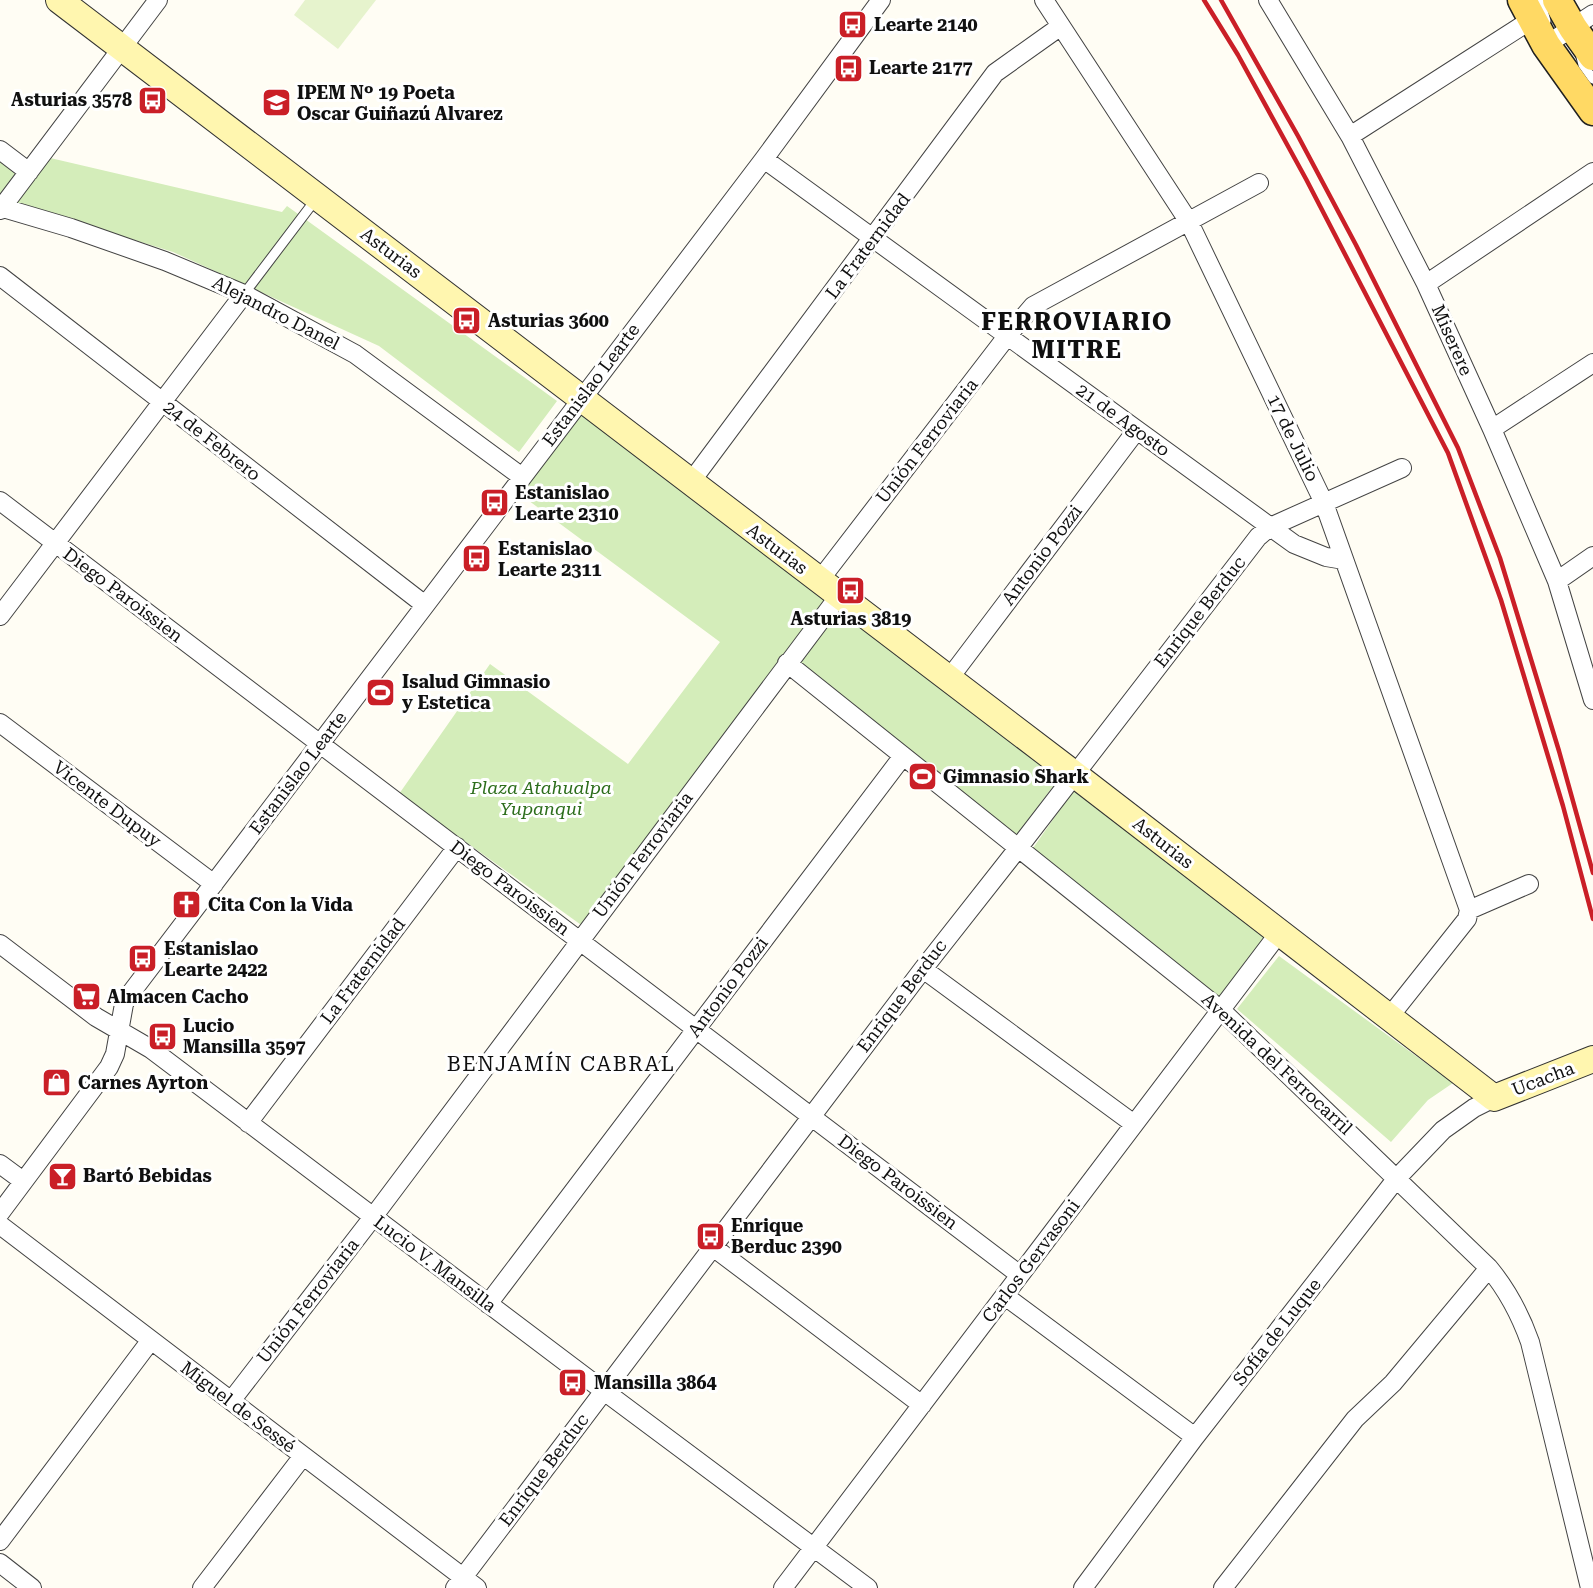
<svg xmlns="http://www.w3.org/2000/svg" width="1593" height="1588" viewBox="0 0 1593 1588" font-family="'Roboto Serif',serif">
<rect width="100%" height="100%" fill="#fffdf4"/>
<path fill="#d4edba" d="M0 157 29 179 46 157 282 212 287 206 557 401 519 452 379 346 173 252 0 198Z
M583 404 834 596 584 927 399 794 490 664 628 764 720 642 517 492Z
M839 603 1062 774 1014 839 793 663Z
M1077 785 1270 934 1219 1002 1031 851Z
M1279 956 1453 1083 1428 1100 1391 1142 1237 1009Z"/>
<path fill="#e6f3cd" d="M305 0H376L338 49 294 15Z"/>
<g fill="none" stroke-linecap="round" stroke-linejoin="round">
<defs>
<path id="lane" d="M1540 0 1546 21
M1581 57 1583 65 1593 79
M244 294 316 199"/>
<path id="street" d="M1044 0 1189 222 1324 503 1469 910
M1268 0 1350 136 1426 284 1492 429 1557 581 1593 700
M1546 45 1593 14
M1350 136 1531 20
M0 150 29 172
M764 159 1294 544 1326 557 1344 560
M0 207 71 228 165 261 244 294 355 354 522 477
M0 210 158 0
M0 276 425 605
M1426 284 1593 172
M1492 429 1593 363
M690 483 995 73 1061 26
M0 501 1020 1275
M819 581 1008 335 1033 306 1259 183
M1557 581 1593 556
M0 616 244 294
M787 663 1221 1010 1489 1268C1508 1291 1520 1314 1530 1342L1590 1588
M948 680 1136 431
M0 723 214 884
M0 944 96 1017 151 1049 604 1391 868 1588
M923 969 1134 1124
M1390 1016 1467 919 1469 910 1529 884
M248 1123 457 847
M0 1164 23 1181
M0 1213 109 1067 115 1054 124 1004 127 998 764 159 881 0
M0 1225 477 1588
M713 1247 922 1405
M1005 1296 1195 1437
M488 1304 903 756
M231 1401 373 1217 839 596
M0 1541 151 1340
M0 1563 32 1588
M202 1588 303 1456
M455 1588 923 969 1019 847 1258 537 1270 527 1402 468
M783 1588 1279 933
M1083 1588 1195 1437 1397 1178 1443 1130 1474 1108 1494 1098
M1223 1588 1355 1419 1393 1383 1489 1268"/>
<path id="secondary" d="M59 0 1074 774 1494 1098 1593 1059"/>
<path id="primary" d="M1522 0 1546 45 1593 111
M1557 0 1573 28 1593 56"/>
</defs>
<use href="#lane" stroke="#434343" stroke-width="11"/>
<use href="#street" stroke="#434343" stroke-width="20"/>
<use href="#secondary" stroke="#323232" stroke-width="28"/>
<use href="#primary" stroke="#212121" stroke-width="31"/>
<use href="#lane" stroke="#fff" stroke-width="9"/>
<use href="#street" stroke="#fff" stroke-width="18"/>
<use href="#secondary" stroke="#fff6af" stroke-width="26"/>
<use href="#primary" stroke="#ffd964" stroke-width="28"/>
<path stroke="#ca1f27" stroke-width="4.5" d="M1204 0 1238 55 1306 179 1448 453 1501 600 1563 806 1593 919
M1221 0 1298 136 1356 245 1458 448 1500 558 1559 751 1593 873"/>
</g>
<defs>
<symbol id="bus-square" viewBox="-11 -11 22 22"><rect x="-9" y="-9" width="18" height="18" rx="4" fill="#ca1f27" stroke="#fff"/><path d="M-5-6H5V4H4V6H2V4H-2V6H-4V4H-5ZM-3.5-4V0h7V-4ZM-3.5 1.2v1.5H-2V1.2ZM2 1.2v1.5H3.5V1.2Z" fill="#fff"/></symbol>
<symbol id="school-square" viewBox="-11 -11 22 22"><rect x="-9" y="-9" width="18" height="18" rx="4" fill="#ca1f27" stroke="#fff"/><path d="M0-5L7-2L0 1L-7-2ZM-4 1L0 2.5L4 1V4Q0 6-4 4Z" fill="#fff"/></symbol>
<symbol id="stadium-square" viewBox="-11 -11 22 22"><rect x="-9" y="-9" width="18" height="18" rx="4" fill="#ca1f27" stroke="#fff"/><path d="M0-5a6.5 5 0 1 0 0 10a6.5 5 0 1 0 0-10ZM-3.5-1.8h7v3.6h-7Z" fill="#fff"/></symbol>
<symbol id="church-square" viewBox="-11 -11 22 22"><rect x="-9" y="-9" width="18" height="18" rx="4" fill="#ca1f27" stroke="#fff"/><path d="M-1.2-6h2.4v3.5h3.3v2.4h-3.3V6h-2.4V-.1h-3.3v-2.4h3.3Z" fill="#fff"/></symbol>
<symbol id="supermarket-square" viewBox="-11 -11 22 22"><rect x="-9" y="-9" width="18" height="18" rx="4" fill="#ca1f27" stroke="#fff"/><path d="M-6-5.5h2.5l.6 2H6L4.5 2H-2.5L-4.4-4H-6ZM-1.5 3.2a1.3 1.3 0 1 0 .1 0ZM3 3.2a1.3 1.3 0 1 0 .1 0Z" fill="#fff"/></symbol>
<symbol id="shop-square" viewBox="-11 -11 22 22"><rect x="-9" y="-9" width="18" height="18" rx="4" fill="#ca1f27" stroke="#fff"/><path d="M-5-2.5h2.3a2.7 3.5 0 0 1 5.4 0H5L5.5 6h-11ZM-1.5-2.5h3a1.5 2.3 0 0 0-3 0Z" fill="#fff"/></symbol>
<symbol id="bar-square" viewBox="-11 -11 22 22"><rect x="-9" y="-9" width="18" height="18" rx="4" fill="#ca1f27" stroke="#fff"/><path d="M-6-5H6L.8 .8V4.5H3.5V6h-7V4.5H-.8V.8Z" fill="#fff"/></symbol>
</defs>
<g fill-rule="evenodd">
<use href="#bus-square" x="836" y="8" width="33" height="33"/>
<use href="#bus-square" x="832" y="52" width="33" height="33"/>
<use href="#bus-square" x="136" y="84" width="33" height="33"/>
<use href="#school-square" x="260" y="86" width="33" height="33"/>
<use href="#bus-square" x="450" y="304" width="33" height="33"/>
<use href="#bus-square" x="478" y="486" width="33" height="33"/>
<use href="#bus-square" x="460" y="542" width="33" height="33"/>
<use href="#bus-square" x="834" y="574" width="33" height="33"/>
<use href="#stadium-square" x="364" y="676" width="33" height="33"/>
<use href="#stadium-square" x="906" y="760" width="33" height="33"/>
<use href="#church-square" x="170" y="888" width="33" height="33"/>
<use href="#bus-square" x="126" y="942" width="33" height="33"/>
<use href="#supermarket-square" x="70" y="980" width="33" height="33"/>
<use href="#bus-square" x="146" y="1020" width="33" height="33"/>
<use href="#shop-square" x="40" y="1066" width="33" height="33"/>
<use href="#bar-square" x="46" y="1160" width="33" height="33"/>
<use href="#bus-square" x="694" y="1220" width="33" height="33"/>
<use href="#bus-square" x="556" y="1366" width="33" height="33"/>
</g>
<g text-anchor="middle" stroke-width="6" stroke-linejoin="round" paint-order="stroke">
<g font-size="18" font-weight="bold" fill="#101010" stroke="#fff" text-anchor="start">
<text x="874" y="31">Learte 2140</text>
<text x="869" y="74">Learte 2177</text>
<text x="297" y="99">IPEM Nº 19 Poeta<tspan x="297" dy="21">Oscar Guiñazú Alvarez</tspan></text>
<text x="132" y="106" text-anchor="end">Asturias 3578</text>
<text x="488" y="327">Asturias 3600</text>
<text x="515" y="499">Estanislao<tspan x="515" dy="21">Learte 2310</tspan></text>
<text x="498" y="555">Estanislao<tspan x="498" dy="21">Learte 2311</tspan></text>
<text x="851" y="625" text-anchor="middle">Asturias 3819</text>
<text x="402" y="688">Isalud Gimnasio<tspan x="402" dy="21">y Estetica</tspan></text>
<text x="943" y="783">Gimnasio Shark</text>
<text x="208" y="911">Cita Con la Vida</text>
<text x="164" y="955">Estanislao<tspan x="164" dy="21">Learte 2422</tspan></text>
<text x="107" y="1003">Almacen Cacho</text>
<text x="183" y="1032">Lucio<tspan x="183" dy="21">Mansilla 3597</tspan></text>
<text x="78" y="1089">Carnes Ayrton</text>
<text x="83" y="1182">Bartó Bebidas</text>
<text x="731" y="1232">Enrique<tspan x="731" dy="21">Berduc 2390</tspan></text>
<text x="594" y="1389">Mansilla 3864</text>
</g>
<g font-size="18" fill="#101010" stroke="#fff">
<text transform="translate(868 246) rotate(-53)" y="6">La Fraternidad</text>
<text transform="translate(391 253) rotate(37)" y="6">Asturias</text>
<text transform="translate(276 313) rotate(27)" y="6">Alejandro Danel</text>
<text transform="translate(1452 340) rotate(66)" y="6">Miserere</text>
<text transform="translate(591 385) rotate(-53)" y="6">Estanislao Learte</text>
<text transform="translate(1123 420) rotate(36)" y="6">21 de Agosto</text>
<text transform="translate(1293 438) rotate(64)" y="6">17 de Julio</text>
<text transform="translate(212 441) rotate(38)" y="6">24 de Febrero</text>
<text transform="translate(927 441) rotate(-52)" y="6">Unión Ferroviaria</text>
<text transform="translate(777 549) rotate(37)" y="6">Asturias</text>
<text transform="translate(1042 555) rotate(-53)" y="6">Antonio Pozzi</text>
<text transform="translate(123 595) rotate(37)" y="6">Diego Paroissien</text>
<text transform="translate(1200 612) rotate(-52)" y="6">Enrique Berduc</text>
<text transform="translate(298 773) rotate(-53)" y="6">Estanislao Learte</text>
<text transform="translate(107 804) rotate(37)" y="6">Vicente Dupuy</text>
<text transform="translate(1163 843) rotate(38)" y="6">Asturias</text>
<text transform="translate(643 855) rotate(-53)" y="6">Unión Ferroviaria</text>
<text transform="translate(510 888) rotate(37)" y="6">Diego Paroissien</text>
<text transform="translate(363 971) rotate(-53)" y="6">La Fraternidad</text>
<text transform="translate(728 987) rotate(-53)" y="6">Antonio Pozzi</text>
<text transform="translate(902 996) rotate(-53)" y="6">Enrique Berduc</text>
<text transform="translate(1277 1064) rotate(43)" y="6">Avenida del Ferrocarril</text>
<text transform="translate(1543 1079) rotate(-21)" y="6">Ucacha</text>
<text transform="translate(898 1182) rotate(37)" y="6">Diego Paroissien</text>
<text transform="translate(1031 1261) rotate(-53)" y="6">Carlos Gervasoni</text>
<text transform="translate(435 1264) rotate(37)" y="6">Lucio V. Mansilla</text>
<text transform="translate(308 1301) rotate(-52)" y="6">Unión Ferroviaria</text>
<text transform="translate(1277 1332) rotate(-52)" y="6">Sofía de Luque</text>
<text transform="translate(238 1407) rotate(37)" y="6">Miguel de Sessé</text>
<text transform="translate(544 1470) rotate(-53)" y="6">Enrique Berduc</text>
</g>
<g font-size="18" font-style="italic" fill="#2c6d1b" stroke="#fff">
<text x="541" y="794">Plaza Atahualpa<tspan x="541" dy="21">Yupanqui</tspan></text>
</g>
<g font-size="21" letter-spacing="1.5" fill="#101010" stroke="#fff">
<text x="561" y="1071">BENJAMÍN CABRAL</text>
</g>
<g font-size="24" font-weight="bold" letter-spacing="1.5" fill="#101010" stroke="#fff">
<text x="1077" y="330">FERROVIARIO<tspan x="1077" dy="28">MITRE</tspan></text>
</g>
</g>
</svg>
